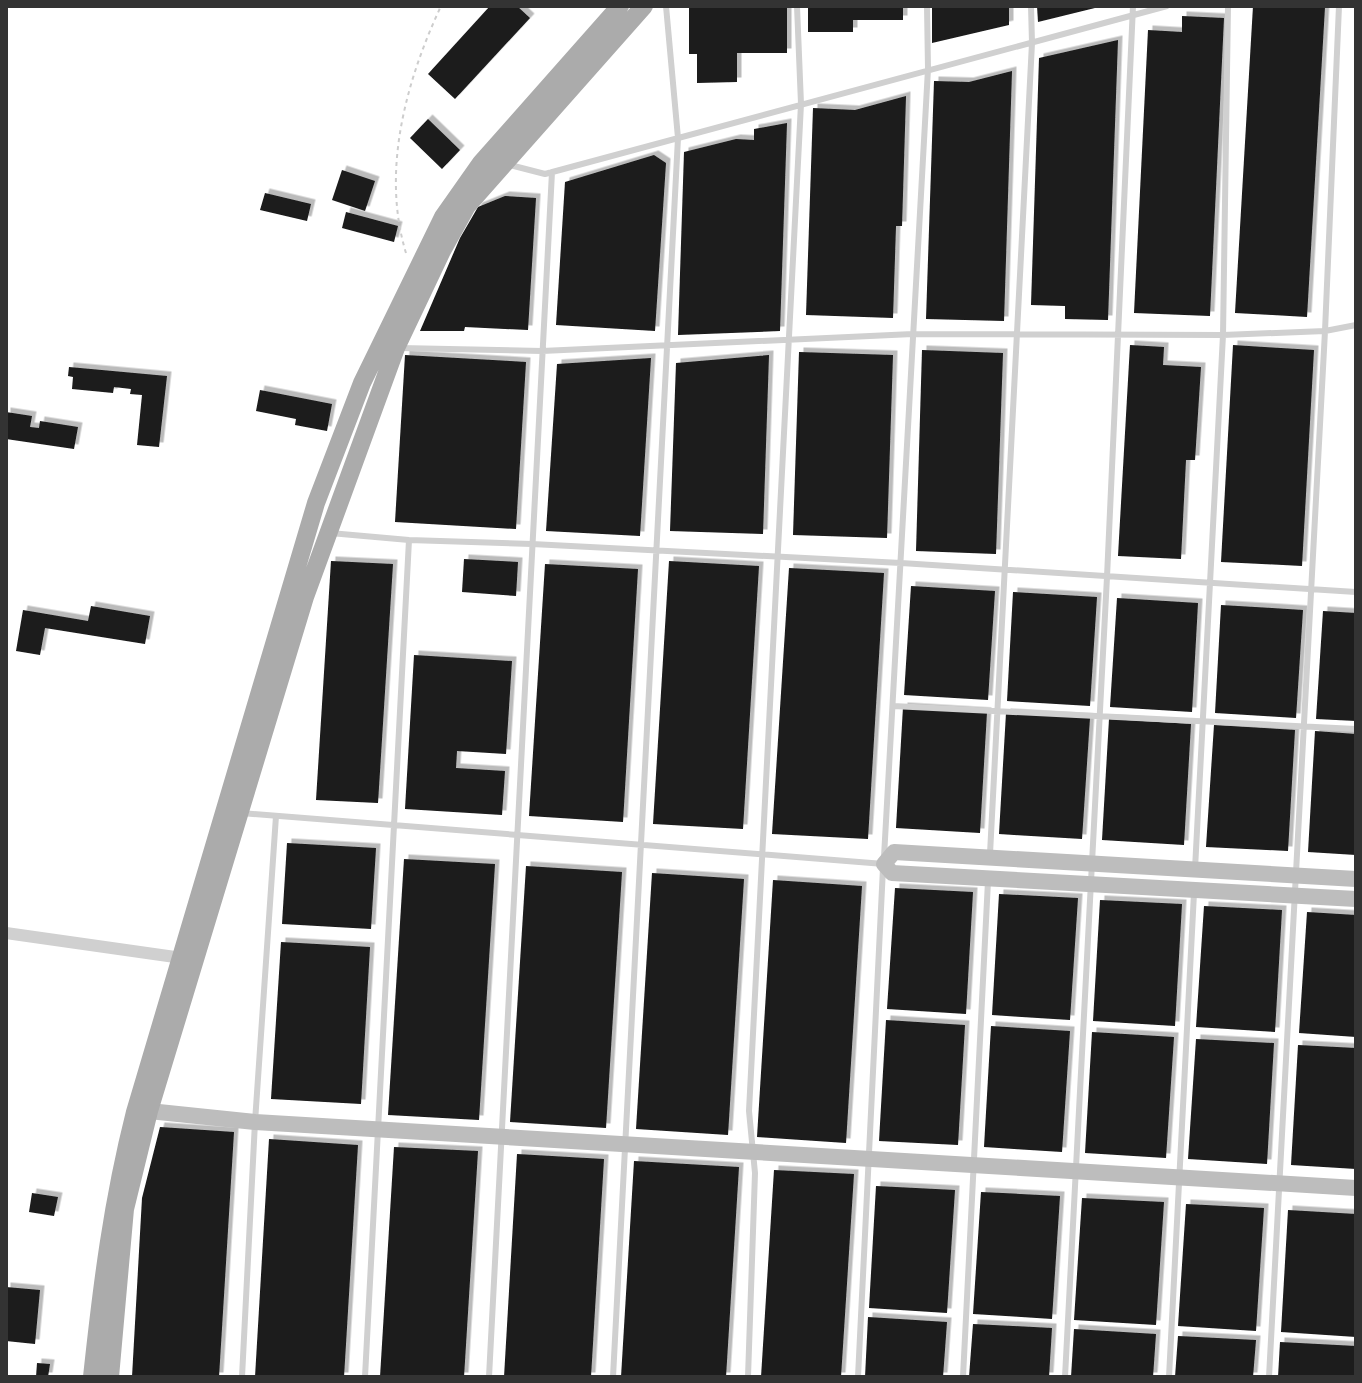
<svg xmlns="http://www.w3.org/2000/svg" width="1362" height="1383" viewBox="0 0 1362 1383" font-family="Commissioner,sans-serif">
<defs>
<filter id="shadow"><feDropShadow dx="4.5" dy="-4.5" stdDeviation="0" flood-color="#0004"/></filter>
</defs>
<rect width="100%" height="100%" fill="#fff"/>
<path fill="#1a1a1a" filter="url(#shadow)" d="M490 6H517L530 18 455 99 428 74Z
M689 6H787V53H737V82L697 83V54H689Z
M808 6H903V20H853V32H808Z
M932 6H1009V25L932 43Z
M1037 6H1098L1099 7 1038 22Z
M1253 6 1325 7 1307 317 1235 313Z
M1182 16 1224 18 1210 316 1134 313 1148 30 1182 32Z
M1118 40 1108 320 1065 319V306L1031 305 1039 58Z
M1012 71 1004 321 926 319 934 81 969 82Z
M906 96 902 226H896L893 318 806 315 813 108 855 110Z
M428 119 460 150 442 169 410 138Z
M787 123 780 331 678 335 684 152 736 139 754 140V129Z
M654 155 666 163 655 331 556 325 565 182Z
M342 170 375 181 365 211 332 200Z
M265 193 311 204 307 221 260 210Z
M505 196 536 198 528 330 465 327 464 331H420L460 238 478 207Z
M346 212 398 226 394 242 342 228Z
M1130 345 1164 347 1163 365 1201 367 1195 460H1186L1181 559 1118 556Z
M1233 345 1314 350 1302 566 1221 562Z
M922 350 1003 353 996 554 916 551Z
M799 352 893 355 887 538 793 535Z
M405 355 526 362 516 529 395 522Z
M769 355 763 534 670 531 676 363Z
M651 358 640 536 546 531 557 364Z
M69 367 167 376 159 447 137 445 142 395 130 394 131 389 114 387 113 393 72 389 73 377 68 376Z
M260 390 332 404 327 431 295 425 296 419 256 411Z
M6 412 32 416 30 427 39 428 40 421 78 427 74 449 6 439Z
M464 559 518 562 516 596 462 592Z
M331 561 393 564 378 803 316 800Z
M669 561 759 566 743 829 653 824Z
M545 564 638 569 623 822 529 816Z
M789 568 884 573 868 839 772 834Z
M911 586 995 591 988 700 904 695Z
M1013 592 1097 597 1090 706 1007 701Z
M1117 598 1198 603 1192 712 1110 707Z
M1221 605 1303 610 1296 718 1215 713Z
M91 606 150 616 145 644 45 628 40 655 16 651 23 610 88 621Z
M1323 611 1356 613V721L1316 719Z
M414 655 512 661 506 754 457 751 456 768 505 771 502 815 405 809Z
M903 707 987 712 980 833 896 828Z
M1006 713 1090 718 1082 839 999 834Z
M1109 719 1191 724 1184 845 1102 840Z
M1214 725 1295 730 1288 851 1206 847Z
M1315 731 1356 734V855L1308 852Z
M287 843 376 848 371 929 282 924Z
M404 859 495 864 479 1120 388 1115Z
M526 866 622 872 606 1128 510 1122Z
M652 873 744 879 728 1135 636 1129Z
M773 880 862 886 846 1143 757 1137Z
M895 888 973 892 966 1014 887 1009Z
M999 894 1078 898 1070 1020 992 1015Z
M1100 900 1182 904 1175 1026 1093 1021Z
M1204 906 1282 910 1275 1032 1196 1027Z
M1307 912 1356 915V1037L1299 1033Z
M281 942 370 947 361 1104 271 1099Z
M886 1020 965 1025 958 1145 879 1141Z
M991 1026 1070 1031 1062 1152 984 1147Z
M1092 1032 1174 1037 1166 1158 1085 1153Z
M1196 1039 1274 1043 1267 1164 1188 1159Z
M1298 1045 1356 1048V1169L1291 1165Z
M160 1127 234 1132 219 1377H132L142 1198Z
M269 1139 358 1145 344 1377H255Z
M394 1147 478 1151 464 1377H380Z
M517 1154 604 1159 591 1377H504Z
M634 1161 739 1167 726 1377H621Z
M774 1170 854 1174 841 1377H761Z
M876 1186 955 1190 947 1313 869 1308Z
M981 1192 1060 1196 1052 1319 973 1314Z
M32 1193 58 1197 54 1216 29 1212Z
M1082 1198 1164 1202 1156 1325 1074 1320Z
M1186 1204 1264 1208 1256 1331 1178 1326Z
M1288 1210 1356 1214V1337L1281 1332Z
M6 1287 40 1290 35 1344 6 1341Z
M868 1317 947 1322 943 1377H865Z
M973 1324 1052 1328 1049 1377H969Z
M1074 1329 1156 1334 1153 1377H1071Z
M1178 1336 1256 1340 1253 1377H1175Z
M1280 1342 1356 1346V1377H1278Z
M37 1363 50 1364 48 1377H36Z"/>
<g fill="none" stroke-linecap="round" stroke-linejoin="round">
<path stroke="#cdcdcd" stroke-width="2" stroke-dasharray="4 4" stroke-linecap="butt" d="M406 253C381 171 406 81 441 6"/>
<path stroke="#d0d0d0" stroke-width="6" d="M510 165 545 174 1167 6
M400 348 542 351 913 334 1223 335 1325 331 1356 325
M330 533 409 540 532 544 901 563 1356 592
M893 706 1356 729
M241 813 884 864
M990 854 1032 43 1031 6
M884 857 928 69 927 6
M1195 869 1223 335 1228 6
M242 1377 255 1122 276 816
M365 1377 409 540
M489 1377 552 172
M613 1377 678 138 666 6
M748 1377 755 1173 749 1111 801 104 797 6
M858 1377 883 868
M963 1377 988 881
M1065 1377 1107 577 1133 6
M1169 1377 1194 893
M1269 1377 1325 331 1339 6"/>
<path stroke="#d0d0d0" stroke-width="12" d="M6 933 182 958"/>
<path stroke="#bdbdbd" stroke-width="16" d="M1356 879 894 852 884 864 892 873 1356 899
M149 1111 255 1122 1356 1188"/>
<path stroke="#ababab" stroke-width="18" d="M92 1377C102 1284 112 1203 135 1112L316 503 362 383 443 217 481 163 620 6
M110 1377 125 1209 149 1111 305 597 396 348 442 251 467 206 644 6"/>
</g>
<rect width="1362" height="1383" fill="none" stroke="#333333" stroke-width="16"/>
</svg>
